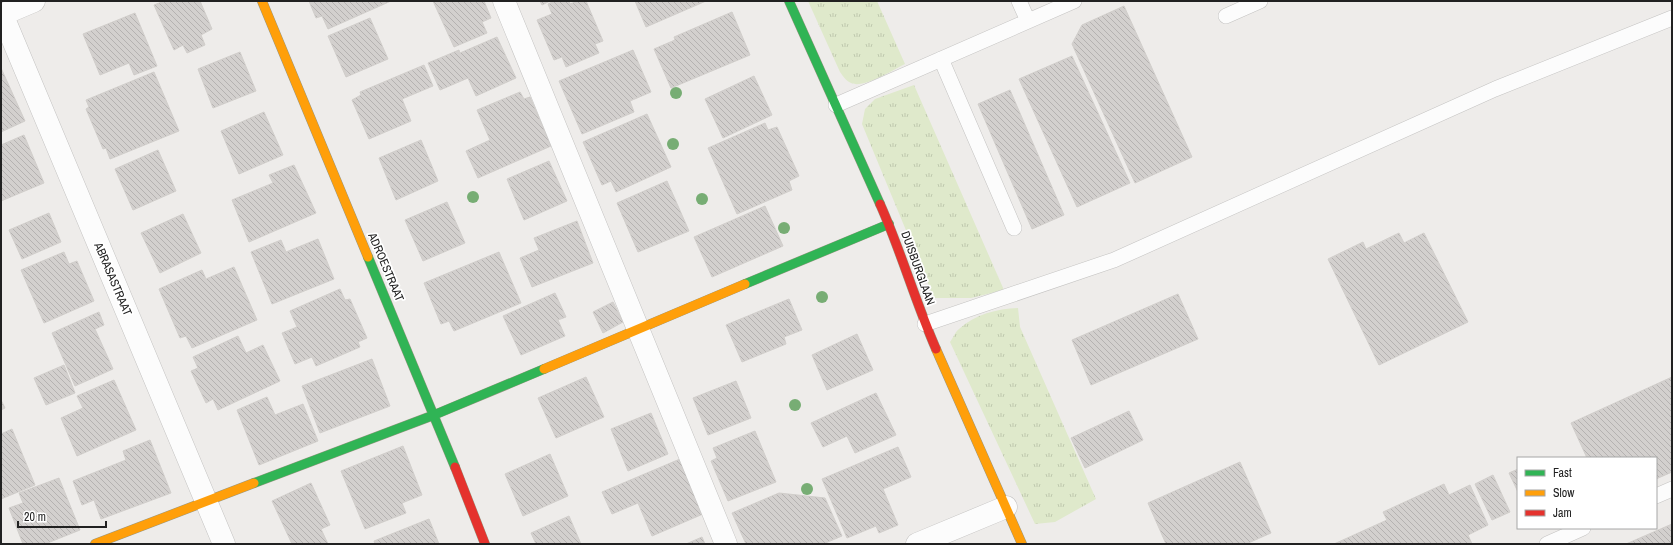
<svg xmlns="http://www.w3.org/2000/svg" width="1673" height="545" viewBox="0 0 1673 545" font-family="'Archivo Narrow',sans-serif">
<defs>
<pattern id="grass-tufts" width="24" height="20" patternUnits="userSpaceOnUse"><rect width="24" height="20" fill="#dfe9cb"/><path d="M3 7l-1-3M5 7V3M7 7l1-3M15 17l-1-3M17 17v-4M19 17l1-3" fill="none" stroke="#bfc8ae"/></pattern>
<pattern id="building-back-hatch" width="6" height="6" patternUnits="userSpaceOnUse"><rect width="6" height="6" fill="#d3d0ce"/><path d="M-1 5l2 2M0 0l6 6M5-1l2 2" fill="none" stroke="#b5b2b1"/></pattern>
</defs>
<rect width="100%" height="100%" fill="#eeecea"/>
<path fill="url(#grass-tufts)" d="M808 1H877L905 64C893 70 863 89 851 83 846 81 843 76 840 72Z
M914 85 1004 290 971 298H934L862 124 865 109 875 99Z
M1018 308 1020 327 1096 499 1055 522 1035 524 950 342C953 338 955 332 959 329 976 314 996 309 1018 308Z"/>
<path fill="url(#building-back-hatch)" stroke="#d1cecb" d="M164 1H200L212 29 201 35 205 45 187 53 183 45 174 50 154 5Z
M309 1H391L328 29 322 16 316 18Z
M433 1H484L491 18 482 22 487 33 454 47Z
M540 1H550L542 5Z
M554 1H569L570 4 578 1H586L603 41 595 44 599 53 566 67 562 57 554 60 537 20 552 14 548 4Z
M635 1H706L646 27Z
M1124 6 1192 157 1135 183 1072 44 1082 25Z
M732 12 750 55 671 88 654 49 675 40 674 37Z
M135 13 157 66 134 75 129 63 100 75 83 34Z
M370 18 388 59 346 77 328 36Z
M497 37 516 78 476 96 468 78 440 90 428 63 459 50 460 53Z
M633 50 651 92 630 101 634 112 582 134 559 81Z
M240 52 256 91 213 108 198 69Z
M1072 56 1130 183 1077 207 1019 79Z
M424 65 433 86 402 99 411 121 369 139 352 100 361 95 360 92Z
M1 68 25 121 1 132Z
M154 72 179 131 110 159 106 148 103 149 86 109 89 107 86 100Z
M754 76 772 115 723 138 705 99Z
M1010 90 1064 215 1032 229 978 104Z
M520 92 524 99 530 97 551 146 478 178 466 151 490 140 477 110Z
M264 112 283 155 239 174 221 131Z
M647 114 671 167 616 192 611 181 602 185 583 142Z
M765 123 768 130 777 127 799 176 789 181 792 190 737 214 708 148Z
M24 135 44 183 1 201V145Z
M421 140 438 181 396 200 379 158Z
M158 150 176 191 133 210 115 169Z
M549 161 567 201 524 220 507 179Z
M294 165 316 213 249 242 232 200 273 183 269 175Z
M667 181 689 231 638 252 617 203Z
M447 202 465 243 423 261 405 220Z
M765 206 783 246 712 277 694 237Z
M49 213 61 242 22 259 9 230Z
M183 214 201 253 160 273 141 233Z
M577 221 593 263 532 287 520 258 539 250 534 238Z
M1399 233 1404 243 1424 233 1468 322 1379 365 1328 259 1363 242 1366 249Z
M318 239 334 279 272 304 251 252 281 240 286 252Z
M64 252 69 264 77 261 94 301 44 323 21 270Z
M499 252 521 303 454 331 449 321 441 324 424 283Z
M234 267 257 320 192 348 186 336 180 338 159 289 202 270 206 279Z
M340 289 345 300 350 299 367 338 358 342 360 347 316 366 312 357 295 364 282 333 297 327 290 311Z
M555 293 566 317 558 320 565 336 521 355 503 316Z
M1178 294 1198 339 1091 385 1072 340Z
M789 299 802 330 784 337 786 344 742 362 726 325Z
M613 302 623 322 603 333 593 312Z
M99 312 104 325 95 329 113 369 75 386 52 333Z
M857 334 873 370 827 390 812 355Z
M238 336 246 353 263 345 280 381 218 410 213 399 206 403 191 371 198 368 193 357Z
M372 359 390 406 320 433 302 386Z
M64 365 75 393 46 405 34 378Z
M586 377 604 417 556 438 538 398Z
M1672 377V472L1656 479V458H1587L1571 423Z
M114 380 136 430 77 456 61 418 83 408 77 396Z
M736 381 751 418 708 435 693 398Z
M876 393 896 435 855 453 847 436 823 447 811 423Z
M267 397 275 415 303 404 318 441 259 465 237 410Z
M1 400 5 408 1 410Z
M1129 411 1143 440 1085 468 1071 438Z
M651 413 668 454 628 471 611 429Z
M12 429 35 485 1 499V434Z
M755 431 776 482 728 501 711 461 717 458 713 448Z
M150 440 171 493 101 519 94 500 82 505 73 481 126 460 123 451Z
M403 446 422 495 402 503 406 513 365 529 341 471Z
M898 447 911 477 883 489 898 525 879 533 876 526 847 538 822 479Z
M550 454 568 496 523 516 505 474Z
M680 459 703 514 652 536 638 503 612 514 602 492Z
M1240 462 1271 533 1246 544H1166L1148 503Z
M1518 469V492L1509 473Z
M1493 475 1510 512 1492 520 1475 484Z
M59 478 80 530 45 544H23L9 508 23 503 19 493Z
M311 483 330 525 321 529 328 544H292L272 501Z
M1444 484 1449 495 1470 485 1488 525 1468 535 1472 544H1334L1387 520 1383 512Z
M779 493 825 498 842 536 823 544H746L732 513Z
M569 516 581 544H536L531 533Z
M429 519 439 544H375L374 541Z
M1672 524V544H1626Z
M702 537 705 544H686Z"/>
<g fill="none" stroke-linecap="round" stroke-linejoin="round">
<defs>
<path id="lane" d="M1019 1 1028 21
M1226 16 1260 1
M941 59 1014 228
M836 105 1074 1
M925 324 1114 260 1495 89 1672 18
M1656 496 1672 489
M1547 544 1583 528"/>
<path id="street" d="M504 1 726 544
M2 14 224 544
M1 15 34 1
M917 544 1006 507"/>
<path id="fast" d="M789 1 880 204
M368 257 455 467
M745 284 889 224
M254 483 434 415 544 369"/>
<path id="slow" d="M262 1 368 257
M936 349 1022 544
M544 369 745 284
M95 544 254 483"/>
<path id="jam" d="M880 204C901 251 915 301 936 349
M455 467 485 544"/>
</defs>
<use href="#lane" stroke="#c4c3c2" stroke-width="16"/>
<use href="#street" stroke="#c4c3c2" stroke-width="23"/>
<use href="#fast" stroke="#989782" stroke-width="10"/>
<use href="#slow" stroke="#989782" stroke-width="10"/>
<use href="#jam" stroke="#989782" stroke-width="10"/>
<use href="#lane" stroke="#fcfcfc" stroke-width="15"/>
<use href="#street" stroke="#fcfcfc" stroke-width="22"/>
<use href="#fast" stroke="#30b455" stroke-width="9"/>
<use href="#slow" stroke="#ff9f0a" stroke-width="9"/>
<use href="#jam" stroke="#e5322d" stroke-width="9"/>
</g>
<g fill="#77ad74">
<circle cx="676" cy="93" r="6"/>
<circle cx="673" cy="144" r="6"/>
<circle cx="473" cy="197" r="6"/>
<circle cx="702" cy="199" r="6"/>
<circle cx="784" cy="228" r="6"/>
<circle cx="822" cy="297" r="6"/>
<circle cx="795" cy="405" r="6"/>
<circle cx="807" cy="489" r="6"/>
</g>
<g text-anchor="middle" stroke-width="3.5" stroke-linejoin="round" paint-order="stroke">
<g font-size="12" fill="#212121" stroke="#fff">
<text transform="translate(386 267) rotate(67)" y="4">ADROESTRAAT</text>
<text transform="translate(918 268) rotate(70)" y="4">DUISBURGLAAN</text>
<text transform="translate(113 279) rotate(67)" y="4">ABRASASTRAAT</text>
</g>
</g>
<rect width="1673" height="545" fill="none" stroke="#212121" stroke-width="4"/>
<rect x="1517" y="457" width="140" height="72" fill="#ffffff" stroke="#a6a6a6"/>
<rect x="1525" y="470" width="20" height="6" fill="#30b455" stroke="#a6a6a6"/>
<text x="1553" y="477" font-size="12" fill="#212121">Fast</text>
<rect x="1525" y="490" width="20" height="6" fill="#ff9f0a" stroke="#a6a6a6"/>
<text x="1553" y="497" font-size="12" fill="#212121">Slow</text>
<rect x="1525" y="510" width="20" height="6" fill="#e5322d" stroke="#a6a6a6"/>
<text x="1553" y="517" font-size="12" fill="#212121">Jam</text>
<path d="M18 521v6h88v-6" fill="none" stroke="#212121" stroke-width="2"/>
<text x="24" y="521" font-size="12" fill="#212121" stroke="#ffffff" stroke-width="3" paint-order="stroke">20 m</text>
</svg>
